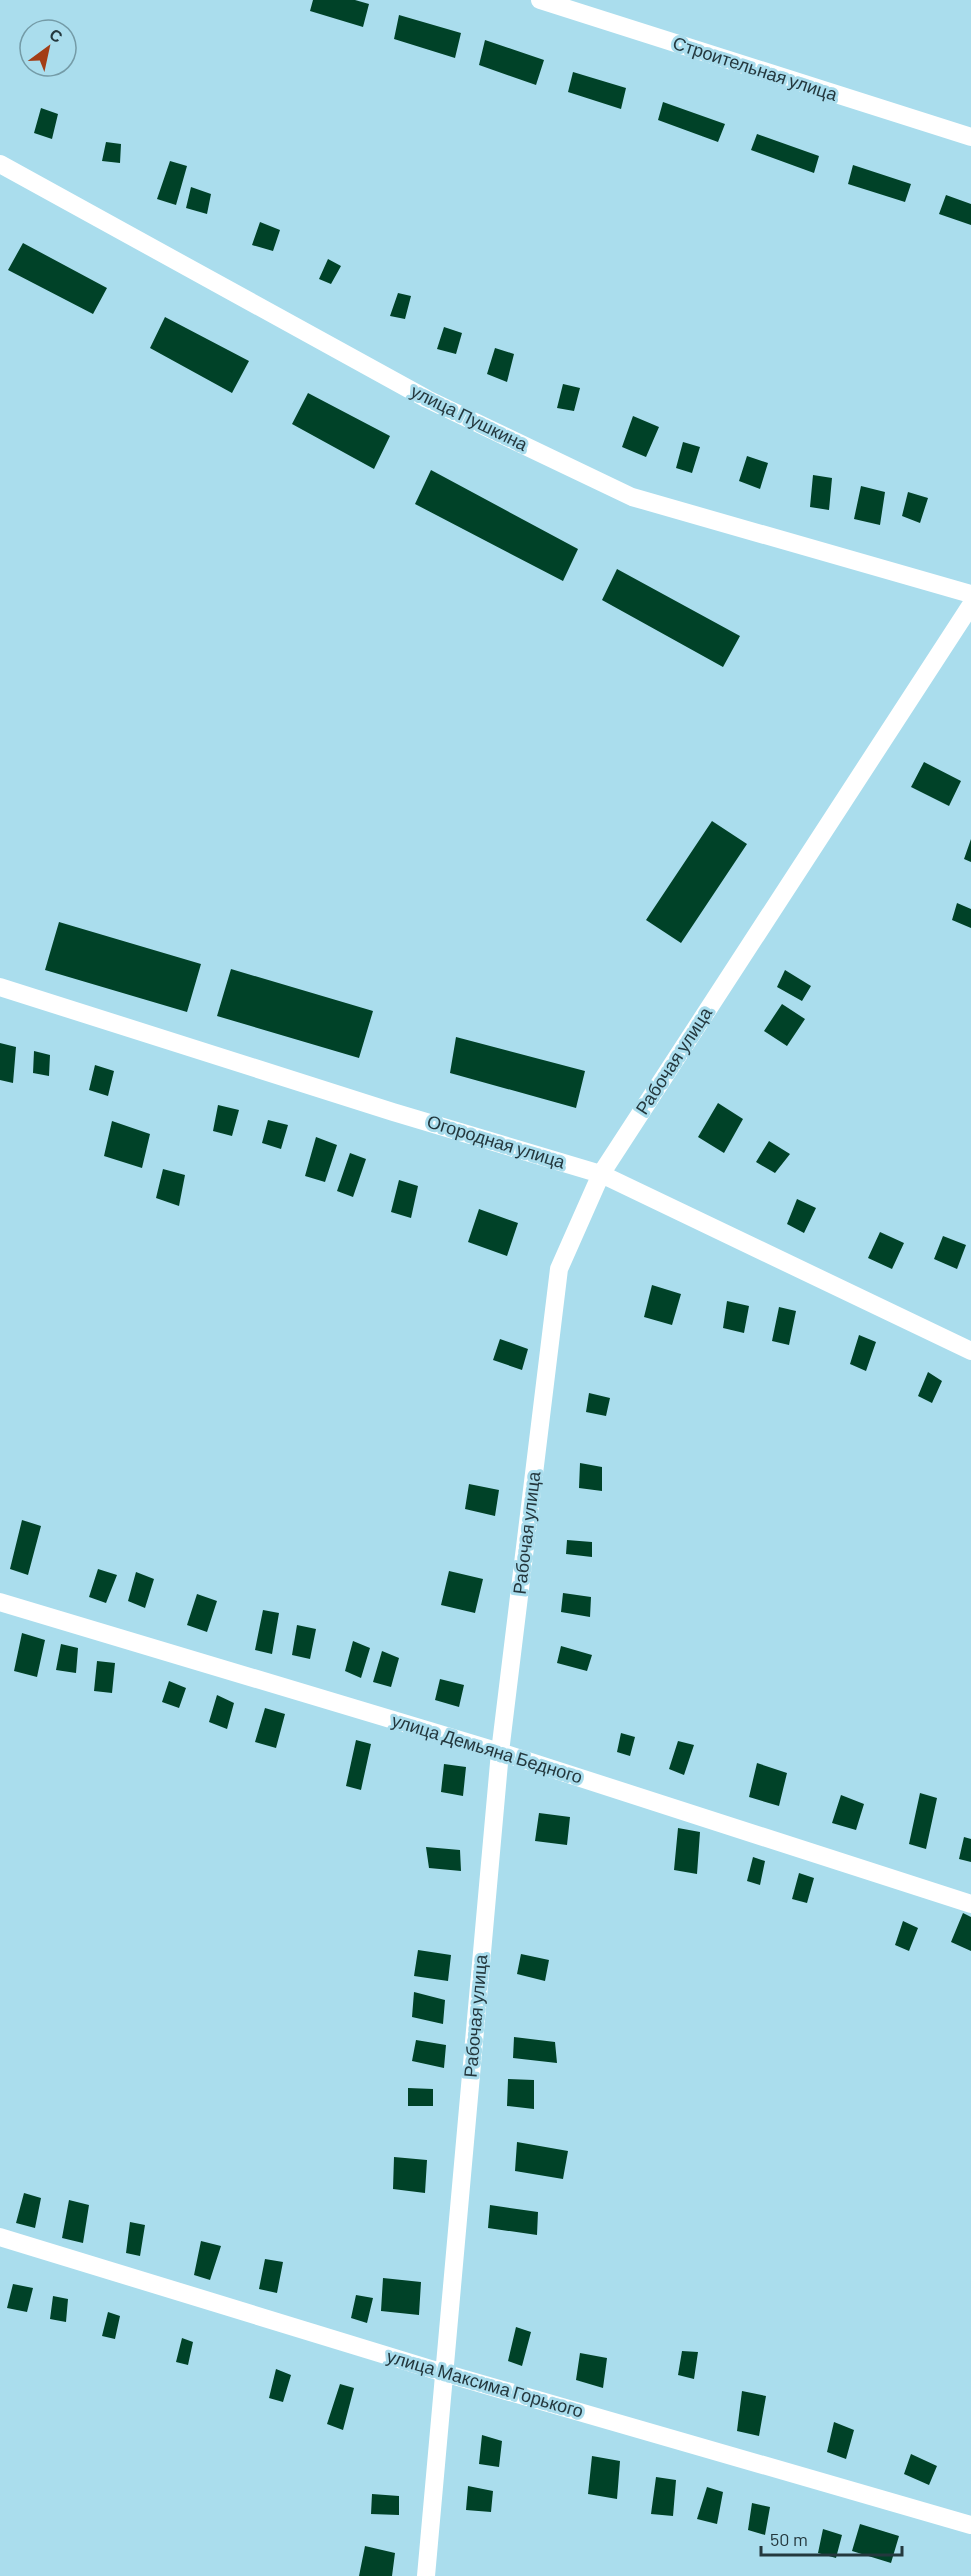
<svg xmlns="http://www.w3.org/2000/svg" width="971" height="2576" viewBox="0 0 971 2576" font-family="Barlow,sans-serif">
<rect width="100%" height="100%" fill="#aadded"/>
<path fill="#004228" d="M313 0H355L369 4 363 27 310 11Z
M399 15 461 33 455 58 394 39Z
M485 40 544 60 536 85 479 65Z
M573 72 626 88 621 109 568 92Z
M663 102 725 124 718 142 658 120Z
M41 108 58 114 52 139 34 133Z
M757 134 819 156 814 173 751 150Z
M106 142 121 144 120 163 102 161Z
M170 161 187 166 176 205 157 199Z
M853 165 911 184 905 202 848 184Z
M191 187 211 194 207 214 186 208Z
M946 195 971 204V225L939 214Z
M260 222 280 230 273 251 252 245Z
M23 243 107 288 93 314 8 270Z
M328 259 341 266 331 284 319 279Z
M398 293 411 296 405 319 390 316Z
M165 317 249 361 232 393 150 348Z
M444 327 462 333 456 354 437 349Z
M495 348 514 354 507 382 487 374Z
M563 384 580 388 574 411 557 408Z
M308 393 390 436 374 469 292 424Z
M633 416 659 427 646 457 622 447Z
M683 442 700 447 692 473 676 468Z
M747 456 768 463 760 489 739 481Z
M431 470 578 549 563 581 415 504Z
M813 475 832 478 829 510 810 507Z
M861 486 885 492 880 525 854 519Z
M908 492 928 498 920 523 902 516Z
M617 569 740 636 723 667 602 600Z
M924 762 961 781 949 806 911 787Z
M712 821 747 844 681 943 646 920Z
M971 839V862L964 859Z
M957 903 971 909V928L952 920Z
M59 922 201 964 187 1012 45 970Z
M231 969 373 1011 359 1058 217 1016Z
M785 970 811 986 802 1001 777 987Z
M782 1004 805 1019 787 1046 764 1031Z
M456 1037 585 1071 576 1108 450 1073Z
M0 1043 16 1047 13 1083 0 1080Z
M34 1051 50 1055 49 1076 33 1073Z
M95 1065 114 1071 108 1096 89 1090Z
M718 1103 743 1119 724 1153 698 1137Z
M218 1105 239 1110 232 1136 213 1131Z
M268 1120 288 1125 281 1149 262 1143Z
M112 1121 150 1134 142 1168 104 1156Z
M316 1137 337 1145 325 1182 305 1176Z
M769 1141 790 1154 775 1173 756 1162Z
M350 1153 366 1159 353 1197 337 1191Z
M163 1169 185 1175 179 1206 156 1198Z
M399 1180 418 1186 411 1218 391 1212Z
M797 1199 816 1208 804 1233 787 1224Z
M479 1209 518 1223 507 1256 468 1242Z
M880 1232 904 1243 892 1269 868 1258Z
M943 1236 966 1245 957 1269 934 1259Z
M652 1285 681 1294 672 1325 644 1317Z
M727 1301 749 1306 744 1333 723 1328Z
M779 1307 796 1311 789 1345 772 1341Z
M859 1335 876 1342 866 1371 850 1364Z
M500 1339 528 1349 522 1370 493 1360Z
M928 1372 942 1381 932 1403 918 1396Z
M589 1393 610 1398 606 1416 586 1412Z
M580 1463 602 1467V1491L579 1488Z
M469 1484 499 1490 495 1516 465 1509Z
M22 1520 41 1526 28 1575 10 1569Z
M567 1540 592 1542V1557L566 1554Z
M98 1569 117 1575 106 1603 89 1597Z
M449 1571 483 1579 475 1613 441 1605Z
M136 1572 154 1579 145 1608 128 1601Z
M563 1593 591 1597 590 1617 561 1612Z
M197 1594 217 1601 207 1632 187 1625Z
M263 1610 279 1613 272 1654 255 1650Z
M297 1625 316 1629 310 1659 292 1655Z
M22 1633 45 1640 37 1677 14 1671Z
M353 1641 370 1648 361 1678 345 1671Z
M61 1644 78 1648 76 1673 56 1670Z
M561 1646 592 1655 587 1671 557 1663Z
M382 1651 399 1658 391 1687 373 1682Z
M97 1661 115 1663 112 1693 94 1691Z
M440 1679 464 1685 459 1707 435 1700Z
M169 1681 186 1688 179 1708 162 1702Z
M217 1695 234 1703 227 1729 209 1722Z
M265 1708 285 1714 276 1748 255 1742Z
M621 1733 635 1737 630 1756 617 1752Z
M356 1740 371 1744 361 1790 346 1786Z
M678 1741 694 1745 684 1775 669 1769Z
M757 1763 787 1773 779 1806 749 1797Z
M444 1764 466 1767 463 1796 441 1792Z
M920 1793 937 1798 926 1849 909 1844Z
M841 1795 864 1804 856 1830 832 1823Z
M539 1813 570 1817 567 1845 535 1841Z
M678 1828 700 1832 697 1874 674 1870Z
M964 1837 971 1839V1862L959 1859Z
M426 1847 460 1850 461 1871 429 1868Z
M753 1857 765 1861 760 1885 747 1881Z
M799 1873 814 1878 807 1903 792 1899Z
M963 1913 971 1917V1951L951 1942Z
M903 1921 918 1928 909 1951 895 1945Z
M418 1950 451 1955 448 1981 414 1976Z
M521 1954 549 1960 545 1981 517 1974Z
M414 1992 445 2000 443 2024 412 2017Z
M514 2037 555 2042 557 2063 513 2058Z
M416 2040 446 2045 444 2068 412 2061Z
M508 2079 534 2080V2109L507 2106Z
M408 2088 433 2089V2106H408Z
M517 2142 568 2151 563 2179 515 2171Z
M394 2157 427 2160 425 2193 393 2189Z
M24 2193 41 2198 35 2228 16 2223Z
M69 2200 89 2205 83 2243 62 2238Z
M490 2205 538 2212 537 2235 488 2228Z
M130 2222 145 2225 140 2256 126 2253Z
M201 2241 221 2246 210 2280 194 2275Z
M265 2259 283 2262 277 2293 259 2289Z
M383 2278 421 2282 419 2315 381 2311Z
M13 2284 33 2288 27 2312 7 2308Z
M356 2295 373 2298 367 2323 351 2318Z
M53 2296 68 2299 66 2322 50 2319Z
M108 2312 120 2316 115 2339 102 2336Z
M516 2327 531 2332 522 2366 508 2361Z
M182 2338 193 2342 188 2365 176 2362Z
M682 2351 698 2352 694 2379 678 2375Z
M580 2353 607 2358 603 2388 576 2380Z
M276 2369 291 2375 283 2402 269 2398Z
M340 2384 354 2388 343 2430 327 2424Z
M742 2391 766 2396 759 2436 737 2431Z
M834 2422 854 2430 846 2459 827 2452Z
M482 2435 502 2441 499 2467 479 2464Z
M911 2454 937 2466 929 2485 904 2474Z
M592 2456 620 2461 617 2499 588 2494Z
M656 2477 676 2480 673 2516 651 2514Z
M468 2486 493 2491 491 2512 466 2510Z
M707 2487 723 2492 717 2524 697 2519Z
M372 2494 399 2496V2515L371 2514Z
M752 2503 770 2507 765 2535 748 2530Z
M860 2524 899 2536 891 2563 852 2551Z
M823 2529 842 2535 836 2558 818 2553Z
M365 2546 395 2553 392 2576H359Z"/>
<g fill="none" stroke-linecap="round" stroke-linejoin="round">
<path stroke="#fff" stroke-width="18" d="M540 0 971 137
M0 164 427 399 632 497 971 594
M0 987 393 1112 601 1174 971 1351
M0 1602 500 1752 971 1904
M0 2237 444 2373 971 2525
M426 2576 500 1752 559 1269 601 1174 971 605"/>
</g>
<g text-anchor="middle" stroke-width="6" stroke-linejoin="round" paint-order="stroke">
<g font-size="18" fill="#24383e" stroke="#aadded">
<text transform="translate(755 69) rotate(18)" y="6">Строительная улица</text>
<text transform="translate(469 418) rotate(26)" y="6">улица Пушкина</text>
<text transform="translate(674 1061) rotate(-57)" y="6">Рабочая улица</text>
<text transform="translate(496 1142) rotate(17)" y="6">Огородная улица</text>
<text transform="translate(527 1533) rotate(-83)" y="6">Рабочая улица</text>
<text transform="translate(487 1749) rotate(17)" y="6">улица Демьяна Бедного</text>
<text transform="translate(476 2016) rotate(-85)" y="6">Рабочая улица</text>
<text transform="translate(485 2384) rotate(16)" y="6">улица Максима Горького</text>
</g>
</g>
<g transform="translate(48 48) rotate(33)"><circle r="28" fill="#aadded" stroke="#749ba7" stroke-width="1.5"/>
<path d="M0-4.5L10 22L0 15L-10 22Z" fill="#a33d16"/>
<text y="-9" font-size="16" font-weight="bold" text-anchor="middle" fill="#24383e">С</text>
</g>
<path d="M761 2546v9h141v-9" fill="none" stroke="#24383e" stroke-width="3"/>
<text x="770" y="2546" font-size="18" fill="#24383e" stroke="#aadded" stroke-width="4.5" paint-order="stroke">50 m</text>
</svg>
